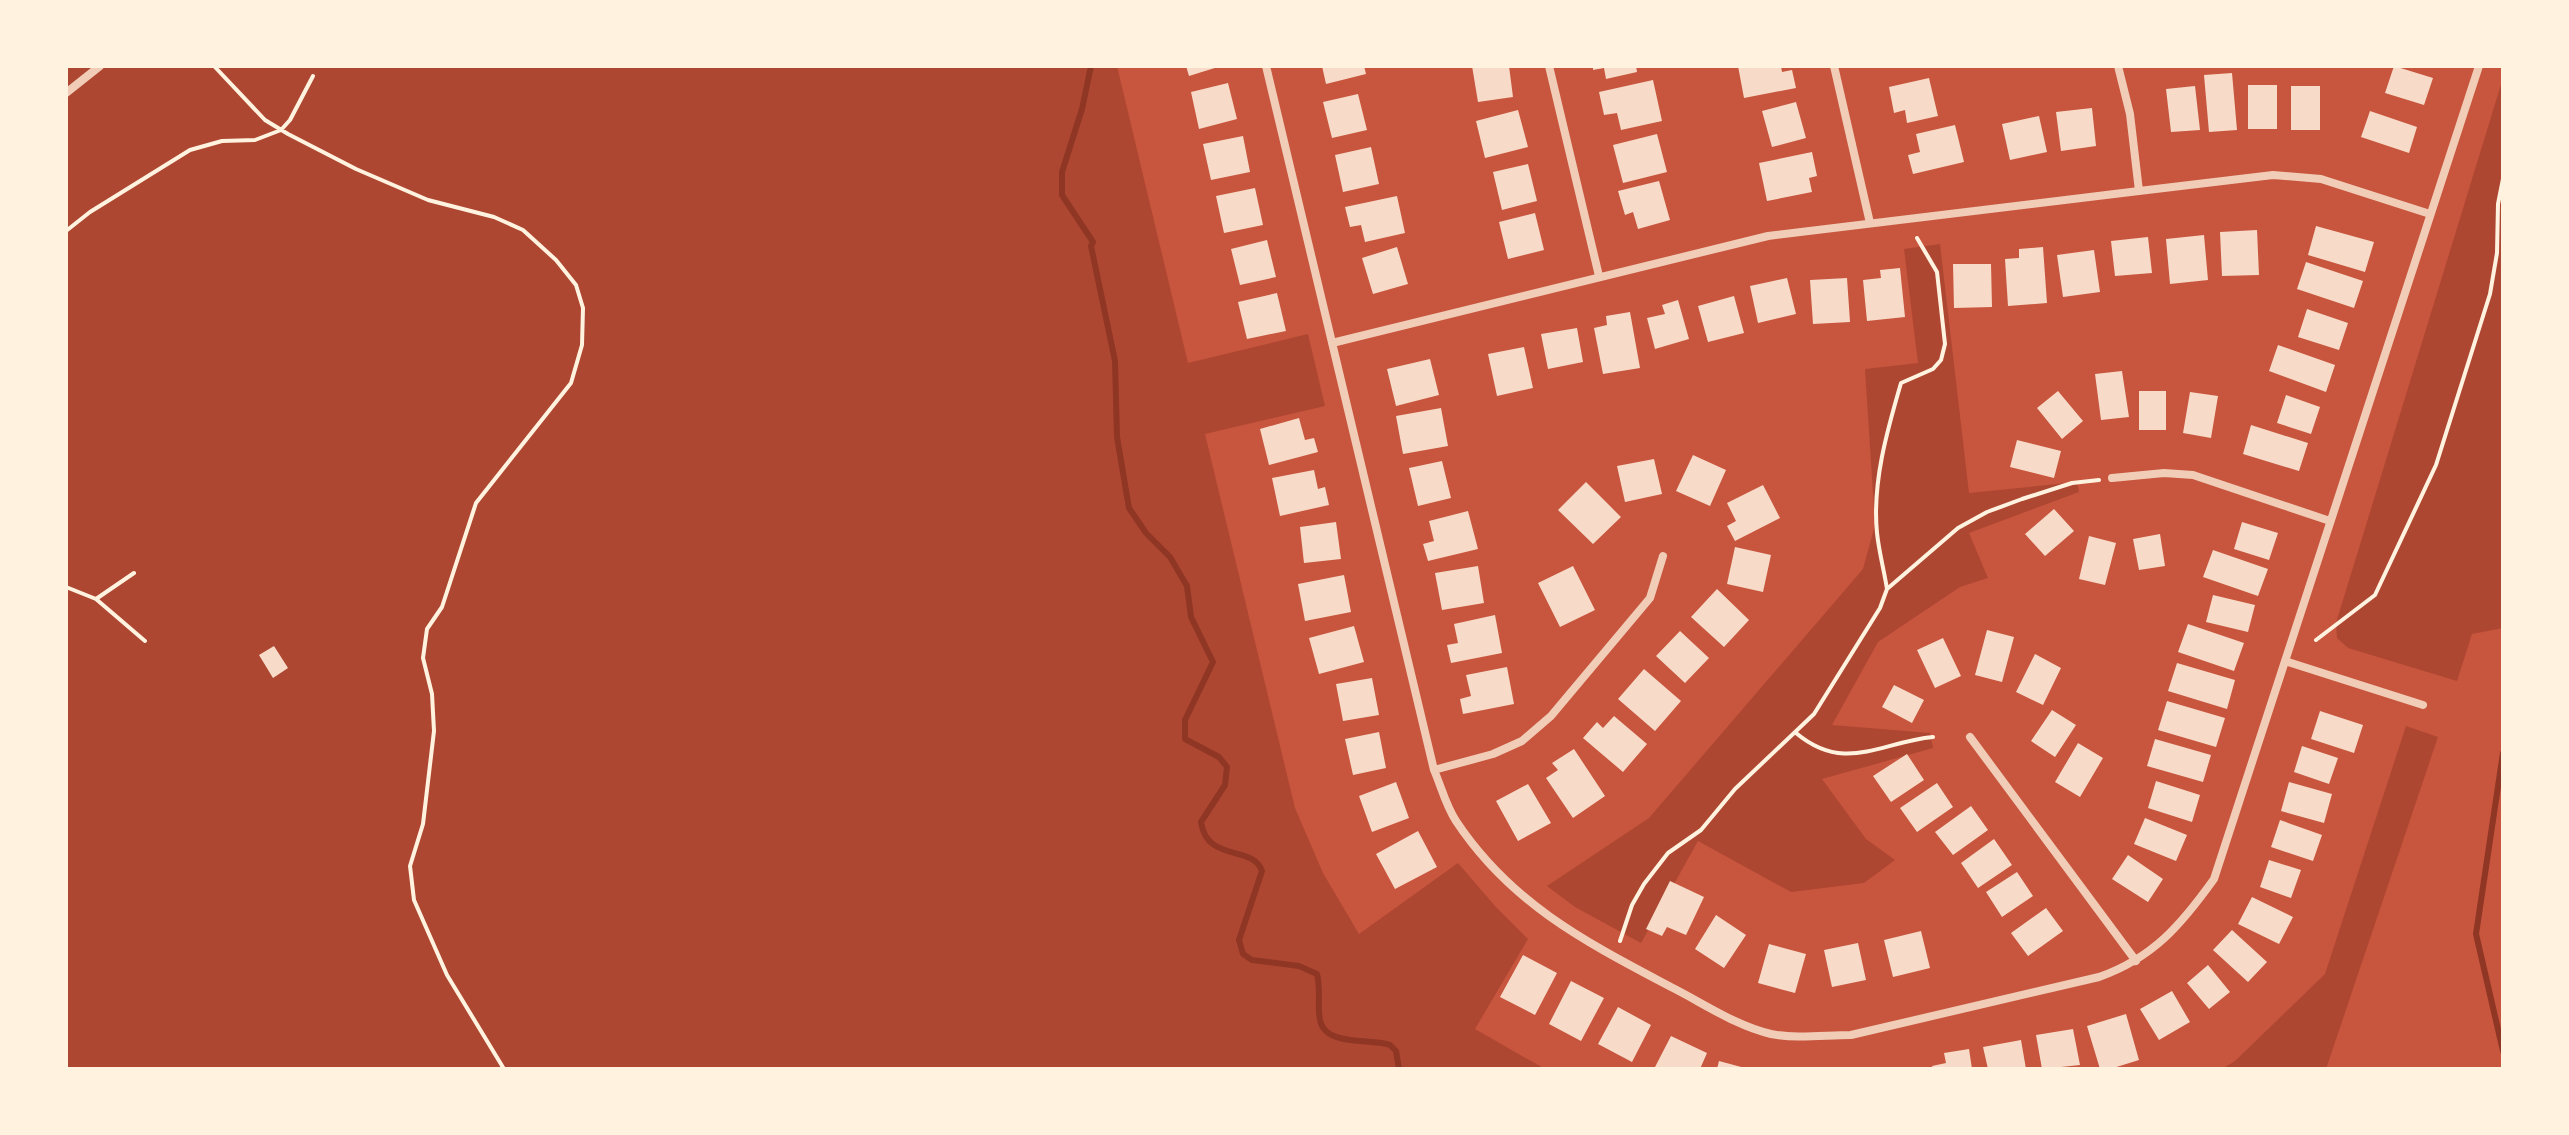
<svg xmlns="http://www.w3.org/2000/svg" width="2569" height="1135" viewBox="0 0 2569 1135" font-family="'Archivo Narrow',sans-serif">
<rect width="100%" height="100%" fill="#c8553d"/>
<path fill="#ae4732" d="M66 66H1117L1188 363 1308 334 1325 406 1205 434 1295 808 1323 873 1359 934 1458 863 1495 906 1528 939 1475 1029 1545 1069H66Z
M2503 78V628L2472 634 2457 681 2348 648 2337 638 2336 623Z
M1940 244 1969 493 2077 482 2079 492 1969 533 1988 578 1960 587 1878 642 1832 725 1930 733 1933 748 1822 779 1866 839 1895 860 1864 883 1791 892 1698 841 1641 943 1575 907 1547 886 1649 818 1863 569 1875 525 1865 369 1918 363 1904 249Z
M2406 726 2438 737 2326 1069H2222L2235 1061 2325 974Z"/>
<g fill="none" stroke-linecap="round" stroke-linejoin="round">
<path stroke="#8f3625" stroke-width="6" d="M1091 66 1082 109 1062 172V195L1093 242 1091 246 1115 361 1117 437 1129 508 1146 533 1170 557 1187 586 1191 617 1213 662 1185 720V739L1219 757 1227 767 1225 785 1201 822C1207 863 1252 844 1262 871L1239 940 1243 954 1252 960 1299 966 1317 974C1321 990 1317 1005 1320 1020 1325 1047 1371 1038 1390 1045L1396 1051 1399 1069
M2503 753 2476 934 2503 1051"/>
</g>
<path fill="#f7dbc8" d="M1186 66H1218V67L1189 76Z
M1322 66H1364L1366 74 1326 84Z
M1472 66H1509L1513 97 1478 102Z
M1593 66H1636L1637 72 1606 79 1604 68 1593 70Z
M1738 66H1781L1782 72 1792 70 1796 88 1744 98Z
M2394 66 2433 78 2424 105 2385 93Z
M2232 73 2237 130 2209 132 2204 75Z
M1929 78 1938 116 1907 123 1905 110 1894 113 1889 87Z
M1653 80 1662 121 1621 130 1617 113 1604 115 1599 92Z
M1228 83 1237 119 1199 129 1191 92Z
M2248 85H2277V129H2248Z
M2195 86 2200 130 2171 132 2166 89Z
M2291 86H2320V130H2291Z
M1358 94 1367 130 1332 138 1323 102Z
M1796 102 1806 138 1772 147 1762 111Z
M2092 108 2096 146 2061 151 2056 112Z
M1518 110 1528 147 1485 158 1476 121Z
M2370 111 2417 127 2409 153 2361 137Z
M2039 116 2047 152 2010 160 2002 124Z
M1955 125 1964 162 1913 174 1908 155 1920 152 1916 134Z
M1657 134 1667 172 1623 183 1613 145Z
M1243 136 1250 172 1211 180 1203 144Z
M1371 147 1379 184 1343 192 1335 155Z
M1812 152 1817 176 1809 178 1812 192 1767 201 1759 163Z
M1528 164 1537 201 1502 210 1493 172Z
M1659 181 1670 220 1638 229 1633 212 1625 215 1618 191Z
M1255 188 1263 225 1224 233 1216 196Z
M1397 196 1405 233 1365 242 1361 225 1350 227 1345 207Z
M1535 213 1544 250 1508 259 1499 222Z
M2316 226 2374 242 2365 272 2308 255Z
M2257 230 2259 275 2222 276 2220 232Z
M2204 235 2208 280 2170 284 2166 239Z
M2148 237 2152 273 2115 276 2111 241Z
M1267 240 1276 277 1240 285 1231 249Z
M1397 247 1408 284 1373 294 1362 258Z
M2043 247 2047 303 2008 306 2005 259 2019 258V249Z
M2094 250 2100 292 2063 297 2057 255Z
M2306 262 2363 281 2354 308 2297 289Z
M1953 264H1991L1992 307 1954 308Z
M1900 268 1905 317 1867 321 1863 280 1881 278 1880 270Z
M1787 278 1796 314 1758 323 1750 286Z
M1847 278 1850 322 1813 324 1810 280Z
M1277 293 1286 331 1247 339 1238 302Z
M1734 296 1744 333 1708 342 1698 306Z
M1678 300 1689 339 1655 349 1647 318 1665 314 1662 305Z
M2307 309 2348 323 2339 350 2298 337Z
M1630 312 1640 368 1603 374 1594 328 1607 325 1606 316Z
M1577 328 1583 362 1548 369 1541 334Z
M2278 345 2335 365 2326 392 2269 371Z
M1524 347 1533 388 1497 396 1488 354Z
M1430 359 1439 395 1396 406 1387 369Z
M2122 371 2129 417 2101 420 2095 374Z
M2058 391 2083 421 2062 439 2037 408Z
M2139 391H2166V430H2139Z
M2190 392 2218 396 2211 438 2183 433Z
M2286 395 2320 407 2311 434 2277 423Z
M1441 408 1448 446 1403 454 1396 416Z
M1299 418 1305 440 1314 438 1318 452 1269 465 1260 429Z
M2251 425 2308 443 2299 471 2243 454Z
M2017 440 2061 451 2054 478 2010 467Z
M1693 455 1726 470 1710 506 1676 491Z
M1654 459 1662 494 1625 502 1617 466Z
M1442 461 1451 498 1418 506 1409 468Z
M1314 470 1318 489 1325 487 1329 505 1280 516 1272 478Z
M1586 482 1621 517 1593 544 1558 510Z
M1763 485 1780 518 1735 541 1727 526 1736 521 1727 503Z
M2054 509 2074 531 2045 556 2025 534Z
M1468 511 1478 549 1428 561 1423 544 1434 541 1429 521Z
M1336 522 1341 559 1304 563 1300 527Z
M2242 522 2278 533 2269 560 2234 549Z
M2160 534 2165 566 2139 570 2133 539Z
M2089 536 2116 543 2105 585 2079 579Z
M1735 547 1771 555 1763 592 1727 584Z
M2213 550 2268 569 2258 596 2203 577Z
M1478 566 1484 603 1442 610 1435 573Z
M1573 566 1595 610 1560 627 1538 583Z
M1344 575 1351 612 1305 621 1298 584Z
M1717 589 1749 620 1724 647 1691 617Z
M2213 595 2255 605 2248 632 2206 622Z
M1495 615 1502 653 1451 663 1447 645 1458 643 1454 624Z
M2188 624 2244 643 2234 671 2178 652Z
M1354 626 1364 662 1319 674 1309 638Z
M1987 630 2014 637 2002 682 1975 675Z
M1680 631 1709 658 1685 683 1656 656Z
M1943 638 1961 676 1935 688 1917 650Z
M274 646 288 668 273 678 259 655Z
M2035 654 2061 668 2043 705 2016 692Z
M2177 663 2235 680 2227 709 2168 691Z
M1507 667 1514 704 1463 714 1460 699 1471 696 1466 675Z
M1644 669 1681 701 1655 731 1618 699Z
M1372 678 1379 715 1343 721 1336 684Z
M1894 685 1924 700 1912 723 1882 707Z
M2167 701 2225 718 2216 747 2158 730Z
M2052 710 2076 725 2055 757 2031 741Z
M2320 711 2363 725 2354 753 2311 739Z
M1614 716 1647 744 1623 772 1583 738 1597 722 1603 728Z
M1379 732 1386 768 1353 775 1345 739Z
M2155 739 2211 755 2203 782 2147 766Z
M2078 743 2103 758 2080 797 2055 782Z
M2302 746 2338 758 2329 784 2294 772Z
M1574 749 1605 796 1573 818 1546 778 1558 770 1552 763Z
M1907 754 1924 780 1891 802 1873 776Z
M2156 781 2200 795 2192 822 2148 808Z
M1396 782 1409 818 1372 832 1359 796Z
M2289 782 2332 794 2324 823 2281 811Z
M1937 783 1953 807 1917 832 1900 808Z
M1528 784 1551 823 1518 841 1496 801Z
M1971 806 1988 830 1953 855 1935 832Z
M2145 818 2187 835 2176 861 2134 844Z
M2280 820 2322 835 2313 861 2271 847Z
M1418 831 1437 867 1395 889 1376 854Z
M1994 839 2012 865 1978 888 1961 863Z
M2128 855 2163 879 2148 902 2112 879Z
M2269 860 2301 870 2291 898 2260 887Z
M2017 872 2033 896 2002 917 1986 892Z
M1670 881 1704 897 1686 935 1667 927 1662 936 1646 929Z
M2252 897 2293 917 2279 944 2238 924Z
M2046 908 2063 931 2028 956 2011 933Z
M1716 915 1746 935 1724 968 1695 949Z
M2232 930 2267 962 2248 982 2213 950Z
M1921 931 1930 968 1893 977 1884 940Z
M1858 943 1866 980 1832 987 1824 950Z
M1769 944 1806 954 1795 993 1758 983Z
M1523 955 1557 973 1535 1015 1500 997Z
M2208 965 2230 992 2209 1009 2187 983Z
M1571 981 1604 998 1581 1041 1549 1024Z
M2172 991 2190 1022 2159 1040 2140 1009Z
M1618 1007 1651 1025 1632 1062 1598 1044Z
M2126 1014 2139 1060 2110 1069H2100L2087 1026Z
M2073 1029 2080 1065 2042 1069 2036 1035Z
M1671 1036 1707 1053 1700 1069H1654Z
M2021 1040 2026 1069H1988L1983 1047Z
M1969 1049 1972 1069H1933L1932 1066 1946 1063 1944 1053Z
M1719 1061 1745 1068 1744 1069H1717Z"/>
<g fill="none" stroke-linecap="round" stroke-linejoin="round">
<path stroke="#fff3e0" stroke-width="4" d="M214 66 265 120 288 134 356 169 428 200 494 217 523 230 556 260 576 285 583 308 582 345 571 383 476 503 442 607 427 629 423 658 432 694 434 731 423 824 410 866 414 900 447 975 504 1069
M66 231 90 212 190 150 222 141 255 140 281 130 290 120 313 76
M66 587 96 599 145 641
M1887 589C1884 570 1879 552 1877 533 1872 483 1887 431 1901 383L1933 369 1941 360 1945 344 1937 272 1917 238
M96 599 134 573
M2316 640 2375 595 2436 465 2490 294 2497 253 2498 204 2503 179
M1796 733C1845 774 1880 742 1933 737
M1620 941 1632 905 1644 884 1668 853 1701 830 1735 789 1814 714 1880 608 1887 589 1958 528 1987 512 2022 499 2072 483 2099 480"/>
<path stroke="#f1ccb7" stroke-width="8" d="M1266 66 1434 770C1441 786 1446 806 1456 821 1511 904 1586 942 1671 987 1703 1003 1736 1026 1771 1034 1796 1039 1825 1035 1851 1035L2099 977C2153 958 2181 925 2214 879L2479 66
M1549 66 1599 276
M1834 66 1870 223
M2118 66 2130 114 2139 191
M66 93 100 66
M1332 343 1768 236 2139 191 2273 175 2321 179 2430 214
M2112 478 2164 473 2193 475 2330 521
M2285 661 2423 705
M1970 737 2136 961
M1434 770 1493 754 1522 741 1551 716 1650 598 1663 556"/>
</g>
<rect width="2569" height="1135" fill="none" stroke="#fff3e0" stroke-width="136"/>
</svg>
